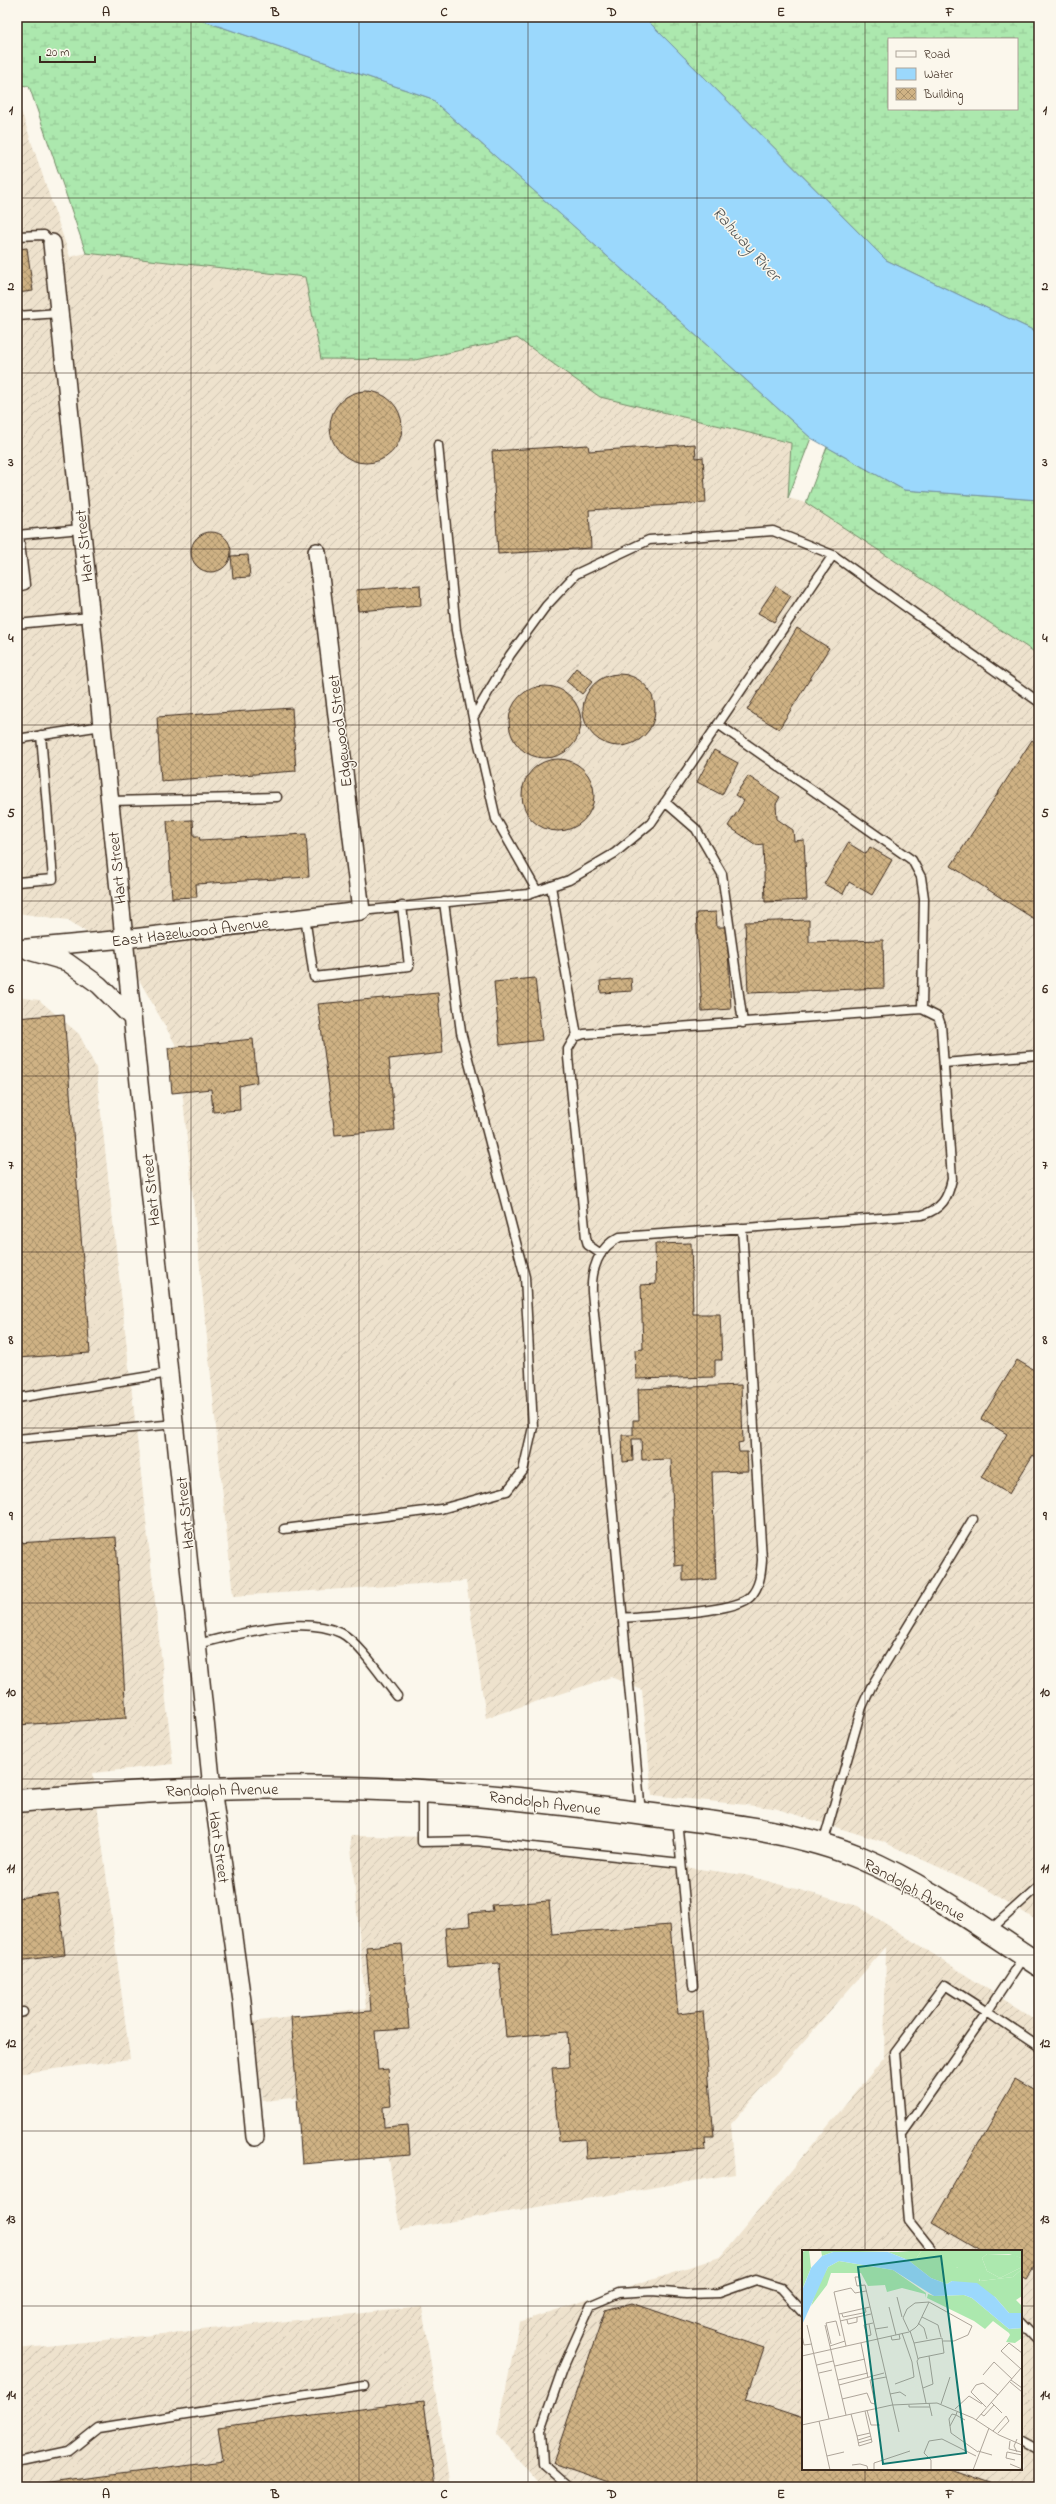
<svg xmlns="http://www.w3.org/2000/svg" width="1056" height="2504" viewBox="0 0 1056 2504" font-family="'Indie Flower',sans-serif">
<defs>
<pattern id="industrial-furrows" width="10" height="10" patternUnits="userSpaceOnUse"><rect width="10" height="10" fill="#eee2cd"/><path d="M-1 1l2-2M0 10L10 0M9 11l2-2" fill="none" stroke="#cdc2b0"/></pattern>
<pattern id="wetland-marsh" width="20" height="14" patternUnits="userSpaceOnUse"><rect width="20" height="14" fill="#ace8ae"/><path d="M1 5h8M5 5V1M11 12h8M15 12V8" fill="none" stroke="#95c795"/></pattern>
<pattern id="building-cross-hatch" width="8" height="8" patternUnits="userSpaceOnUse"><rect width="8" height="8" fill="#cfb284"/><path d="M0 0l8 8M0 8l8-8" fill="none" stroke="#a9916b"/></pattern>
</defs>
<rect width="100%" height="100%" fill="#fbf7ec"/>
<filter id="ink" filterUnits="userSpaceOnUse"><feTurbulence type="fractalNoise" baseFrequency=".025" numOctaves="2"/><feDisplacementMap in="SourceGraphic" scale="8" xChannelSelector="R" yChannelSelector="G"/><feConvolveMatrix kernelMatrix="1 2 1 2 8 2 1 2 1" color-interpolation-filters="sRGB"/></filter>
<g filter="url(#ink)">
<path fill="url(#industrial-furrows)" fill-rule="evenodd" d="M17 99 70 257 86 253 306 277 415 360 517 337 600 397 791 443 788 498 806 503 1039 655V1922L985 1888 881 1841 774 1808 652 1795 642 1690 611 1677 486 1718 466 1581 233 1596 178 1049 128 960 68 920 17 913Z
M17 997 39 1000 79 1034 96 1068 173 1764 93 1773 130 2059 17 2074Z
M350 1836 451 1837 745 1875 858 1906 1039 2022V2487H542L497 2435 519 2322 720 2257 884 2058 886 1947 731 2124 735 2174 400 2230 378 2089 263 2101 251 2022 366 2008ZM803 2251H1021V2469H803Z
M422 2307 450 2487H17V2349Z"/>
<path fill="url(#wetland-marsh)" stroke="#748966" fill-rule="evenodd" d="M17 17H192L430 98 811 438 788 498 791 443 600 397 517 338 415 360 321 359 305 277 86 253 29 86 17 85Z
M644 17H1039V333L886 260ZM889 39H1017V109H889Z
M827 447 904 490 1039 500V655L806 503Z"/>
<path fill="#9bd8fc" stroke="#7592a3" d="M192 17H644L886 260 1039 333V500L904 490 811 438 430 98Z"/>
<path fill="url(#building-cross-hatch)" stroke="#3b2a1e" d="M27 248 33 291 17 293V249Z
M330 427a36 36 0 1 1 72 0a36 36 0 1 1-72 0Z
M17 434 22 512 17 513Z
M695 444 696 458 703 457 706 503 589 510 591 548 498 554 492 451 588 445 589 451Z
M191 552a20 20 0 1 1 40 0a20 20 0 1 1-40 0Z
M248 555 250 577 233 578 231 556Z
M420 585 421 606 358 611 356 590Z
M776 586 791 596 774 622 758 613Z
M797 628 829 648 779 729 747 710Z
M576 668 593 681 582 694 566 681Z
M583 710a36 36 0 1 1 72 0a36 36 0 1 1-72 0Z
M509 722a36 36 0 1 1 72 0a36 36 0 1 1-72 0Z
M292 708 296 771 161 781 157 717Z
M1032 740 1039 745V922L951 866Z
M714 750 738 763 722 795 697 782Z
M522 795a36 36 0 1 1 72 0a36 36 0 1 1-72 0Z
M748 776 780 797 776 804 777 819 793 830 794 841 804 840 807 900 765 902 763 844 756 845 728 826 744 801 735 795Z
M193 820 194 836H199L200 840 306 834 309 877 196 884 197 897 172 898 167 821Z
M848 843 866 854 870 847 892 860 872 895 849 882 843 894 824 884Z
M716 912 717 927H727L731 1009 702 1011 696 913Z
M809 920V942L883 940 884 988 748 993 745 922Z
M535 978 542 1040 500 1045 494 982Z
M631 978 632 991 601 993 600 981Z
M438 993 443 1053 389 1059 395 1130 335 1135 318 1004Z
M64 1014 90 1353 17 1358V1018Z
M253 1039 257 1082 239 1086 240 1110 213 1112 211 1089 172 1093 168 1048Z
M691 1243 693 1314H720L722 1360H715V1377L636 1379 635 1350 643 1349 641 1285 656 1284 655 1244Z
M1017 1360 1039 1373V1459L1033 1455 1009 1494 981 1477 1007 1434 981 1419Z
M741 1385 743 1442 738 1443 739 1452H747L748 1471 712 1472 716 1579 683 1581V1565L675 1566 671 1459 642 1460 641 1439H632L633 1461 623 1462 622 1435H633V1420H639L638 1389Z
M116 1537 126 1718 17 1725V1543Z
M58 1893 65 1955 17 1961V1898Z
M549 1901 552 1934 670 1925 678 2014 703 2011 714 2137H705L706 2150 586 2159 585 2139 559 2141 552 2068 569 2067 567 2032 506 2037 499 1963 448 1967 445 1928 470 1926 469 1913 493 1911 492 1905Z
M402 1944 409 2029 375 2031 378 2070 388 2069 391 2106 383 2107 384 2127 408 2125 410 2155 302 2164 291 2017 371 2011 366 1947Z
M1015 2080 1039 2094V2257L1026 2278 1021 2275V2251H980L932 2223Z
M632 2303 764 2348 746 2400 803 2419V2469H948L1000 2487H623L553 2463 605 2310Z
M424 2401 435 2487H17L223 2461 218 2427Z"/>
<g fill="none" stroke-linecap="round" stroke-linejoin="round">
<defs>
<path id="service" d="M17 236 44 235 52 243
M17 316 59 313
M438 445 456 630 473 718
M17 535 81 529
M833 555 1039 702
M17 587 25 585 19 535
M17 624 90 617
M718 724 912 860 921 877 924 898 922 1009
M17 739 102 726
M110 801 277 797
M665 802 696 829 722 874 743 1023
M17 882 53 879 41 735
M551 886 577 1036
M361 911 528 894 569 880 615 853 651 823 833 555 773 531 649 540 576 574 546 606 510 655 473 718 496 819 537 891
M305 917 314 977 409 966 402 906
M944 1063 1039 1055
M601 1254 588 1245 586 1238 568 1057V1049L575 1037 584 1034 922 1009 938 1017 941 1025 952 1179C948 1198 942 1209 922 1215L620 1237C598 1247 591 1270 592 1292L641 1813
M17 1398 169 1373
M17 1439 175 1424
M284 1529 441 1509 507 1491 523 1471 533 1427 525 1277 461 1032 444 902
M623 1618C649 1615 735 1613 750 1597 760 1587 761 1573 762 1560L742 1228
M197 1644C238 1635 301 1614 341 1633 358 1641 384 1680 397 1696
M422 1792V1842L476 1841 681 1863
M677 1819 693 1986
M823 1844 862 1707 871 1687 973 1519
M989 1931 1039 1886
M17 2013 23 2012
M902 2133 987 2012 1039 2047
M933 2251 909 2221 895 2052 945 1985 987 2012 1024 1956
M1021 2321 1039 2340
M1021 2441 1039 2451
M17 2462 69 2451 98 2428 364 2386
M569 2487 543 2464 541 2430 562 2370 591 2305 619 2293 652 2291 686 2294 719 2293 756 2280 781 2288 803 2312"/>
<path id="minor" d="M52 243 212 1788 242 2001 255 2137
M17 949 124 939 361 911 317 552
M29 951 67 962 99 985 132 1018"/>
<path id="secondary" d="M17 1801C137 1791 258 1784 378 1789 465 1792 551 1802 638 1813 712 1823 792 1829 861 1858 925 1885 981 1927 1039 1965"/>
</defs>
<use href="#service" stroke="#3b2a1e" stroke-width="11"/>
<use href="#minor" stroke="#3b2a1e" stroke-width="20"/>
<use href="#secondary" stroke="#3b2a1e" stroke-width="25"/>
<use href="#service" stroke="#fbf7ec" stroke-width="8"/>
<use href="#minor" stroke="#fbf7ec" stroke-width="17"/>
<use href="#secondary" stroke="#fbf7ec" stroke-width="22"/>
</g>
</g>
<path fill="none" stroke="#3b2a1e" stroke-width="1" stroke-opacity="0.55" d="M191 17V2487M359 17V2487M528 17V2487M697 17V2487M865 17V2251M17 198H1039M17 373H1039M17 549H1039M17 725H1039M17 901H1039M17 1076H1039M17 1252H1039M17 1428H1039M17 1603H1039M17 1779H1039M17 1955H1039M17 2131H1039M17 2306H803M1021 2306H1039M865 2469V2487"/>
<g text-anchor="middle" stroke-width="3" stroke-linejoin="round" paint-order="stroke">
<g font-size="16" fill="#3b2a1e" stroke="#fbf7ec">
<text transform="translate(83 546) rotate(-96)" y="6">Hart Street</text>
<text transform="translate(339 731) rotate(-97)" y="6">Edgewood Street</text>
<text transform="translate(116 868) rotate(-96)" y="6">Hart Street</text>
<text transform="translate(190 931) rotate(-7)" y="6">East Hazelwood Avenue</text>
<text transform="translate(150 1190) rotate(-96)" y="6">Hart Street</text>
<text transform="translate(184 1513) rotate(-96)" y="6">Hart Street</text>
<text transform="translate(222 1789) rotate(-1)" y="6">Randolph Avenue</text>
<text transform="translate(545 1802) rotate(7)" y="6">Randolph Avenue</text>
<text transform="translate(220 1847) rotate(82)" y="6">Hart Street</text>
<text transform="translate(915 1889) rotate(29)" y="6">Randolph Avenue</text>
</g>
<g font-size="17" font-style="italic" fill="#535656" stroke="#fbf7ec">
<text transform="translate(747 243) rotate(48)" y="6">Rahway River</text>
</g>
</g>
<g transform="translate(802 2250)">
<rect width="220" height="220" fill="#fbf7ec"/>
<path d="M185 4 212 5 219 8 220 17 198 28 185 21 180 8Z" fill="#ace8ae"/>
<path d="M19 0 96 2 120 0 114 9 106 10 86 2H31L20 6ZM219 0V8L207 4H185L180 8 185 21 198 28 220 17V19L211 27 178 31 172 10 154 18 136 1Z" fill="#ace8ae"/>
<path d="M120 0H136L155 18 158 13 166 9 172 10 173 5H177L182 21 177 30 178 31 211 27 220 19V46L214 50 220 56V63H207L193 47 150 31 145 34 129 28 106 10 114 9ZM37 11 91 20 124 43 123 48V44L100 38 85 42 83 35 66 36 59 23H29L25 35 9 56 15 38 26 17ZM126 44 132 46 162 45 170 48 207 79 220 78V88L213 93 204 92 208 85 207 83 191 71 183 79 172 71 125 48Z" fill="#ace8ae"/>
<path d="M7 0 9 18 0 40V2Z" fill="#ace8ae"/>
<path d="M31 2H86L106 10 129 28 145 34 150 31 175 33 193 47 207 63H220V78L207 79 170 48 162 45 132 46 91 20 37 11 26 17 0 75 1 38 9 18 20 6Z" fill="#9bd8fc"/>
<path fill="none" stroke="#aea59a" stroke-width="1" d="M59 35 57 27H53L55 36 63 35 97 182M95 47 100 67M127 52 170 76 166 85 152 91H141M87 57 94 85M37 64 68 57M40 64 41 67 61 63 64 62 63 58M120 67 136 75 139 87M45 70 46 74 55 72V67M38 71 69 64M116 73 122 78 125 89M67 74 69 85 65 86 62 75 71 73M5 75 27 169M23 75 44 165M73 79 86 77M108 81 112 93M0 85 2 95 10 94M89 86 90 90 98 89 97 84M59 93 66 128M29 94 24 73 34 71 38 86M28 96 43 91M44 96 32 42 49 38 53 43 64 41M0 106 107 82 113 78 116 75 127 52 113 53 105 59 101 68 107 81M116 109 112 93 140 88 142 103 117 108 115 111 124 153M15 115 31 111M33 116 63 109M219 119 199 101 207 93 220 103M17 123 30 120M181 125 192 112 210 129M36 130 66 123M209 130 220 138M208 132 220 142M93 134 112 127 110 112 100 83M37 135 82 123M121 138 131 134 127 106M88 144 98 142 104 146M40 149 65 143 69 153 73 154M189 152 200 163M127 153 130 166M139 154 148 127M107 155V157H128M184 157 169 142 174 135 181 133 196 145M74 158 68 130 84 127M153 159 167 146 180 154M65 160 69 175H78M155 162 154 165 150 164 147 169 149 183 176 202M49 164 55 186 68 183 63 161M179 164 182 166 192 155M174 170 220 117M17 171 28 220M0 175 90 155 135 153 171 168 197 185 220 195M148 176 154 165 163 170M191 181 204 166 207 171 196 183M55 186 57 196 70 192 68 183M56 190 69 186M208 191 207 199 219 202M56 193 70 189M176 201 190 205M215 202 212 196 215 189M25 206 42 202M213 210 204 208 205 202 220 205M208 214 220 219M50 215 58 214 65 216 66 220M72 220V213L108 201M129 220V210L122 203 127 191 140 189 174 206M171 220 187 178"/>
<path fill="#0f766e" fill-opacity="0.15" stroke="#0f766e" stroke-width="2" d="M139 6 164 203 81 214 56 17Z"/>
<rect width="220" height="220" fill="none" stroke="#3b2a1e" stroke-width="2"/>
</g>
<rect width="1056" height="2504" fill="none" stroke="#fbf7ec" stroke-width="44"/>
<rect x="888" y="38" width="130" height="72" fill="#fbf7ec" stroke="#aea59a"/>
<rect x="896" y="51" width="20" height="6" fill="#fbf7ec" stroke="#aea59a"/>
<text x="924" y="58" font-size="12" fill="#3b2a1e">Road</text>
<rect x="896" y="68" width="20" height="12" fill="#9bd8fc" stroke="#aea59a"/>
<text x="924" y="78" font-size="12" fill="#3b2a1e">Water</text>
<rect x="896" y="88" width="20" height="12" fill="url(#building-cross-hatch)" stroke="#aea59a"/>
<text x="924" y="98" font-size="12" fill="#3b2a1e">Building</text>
<path d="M40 56v6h55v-6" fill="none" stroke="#3b2a1e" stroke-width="2"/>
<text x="46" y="56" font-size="12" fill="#3b2a1e" stroke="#fbf7ec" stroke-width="3" paint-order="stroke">20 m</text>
<rect x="22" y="22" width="1012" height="2460" fill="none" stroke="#3b2a1e" stroke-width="1.5"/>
<g font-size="13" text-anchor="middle" font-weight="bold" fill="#3b2a1e">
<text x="106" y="16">A</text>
<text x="275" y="16">B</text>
<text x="444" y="16">C</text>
<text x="612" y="16">D</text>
<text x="781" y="16">E</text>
<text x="950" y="16">F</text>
<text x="11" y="114">1</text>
<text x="1045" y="114">1</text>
<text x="11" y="290">2</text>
<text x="1045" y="290">2</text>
<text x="11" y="466">3</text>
<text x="1045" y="466">3</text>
<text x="11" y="642">4</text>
<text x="1045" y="642">4</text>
<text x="11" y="817">5</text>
<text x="1045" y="817">5</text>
<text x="11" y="993">6</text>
<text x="1045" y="993">6</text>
<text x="11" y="1169">7</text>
<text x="1045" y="1169">7</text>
<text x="11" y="1344">8</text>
<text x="1045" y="1344">8</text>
<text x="11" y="1520">9</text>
<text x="1045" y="1520">9</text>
<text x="11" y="1696">10</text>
<text x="1045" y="1696">10</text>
<text x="11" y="1872">11</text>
<text x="1045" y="1872">11</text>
<text x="11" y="2047">12</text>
<text x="1045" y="2047">12</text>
<text x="11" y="2223">13</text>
<text x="1045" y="2223">13</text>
<text x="11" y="2399">14</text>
<text x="1045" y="2399">14</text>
<text x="106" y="2498">A</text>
<text x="275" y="2498">B</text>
<text x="444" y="2498">C</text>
<text x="612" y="2498">D</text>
<text x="781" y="2498">E</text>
<text x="950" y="2498">F</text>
</g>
</svg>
